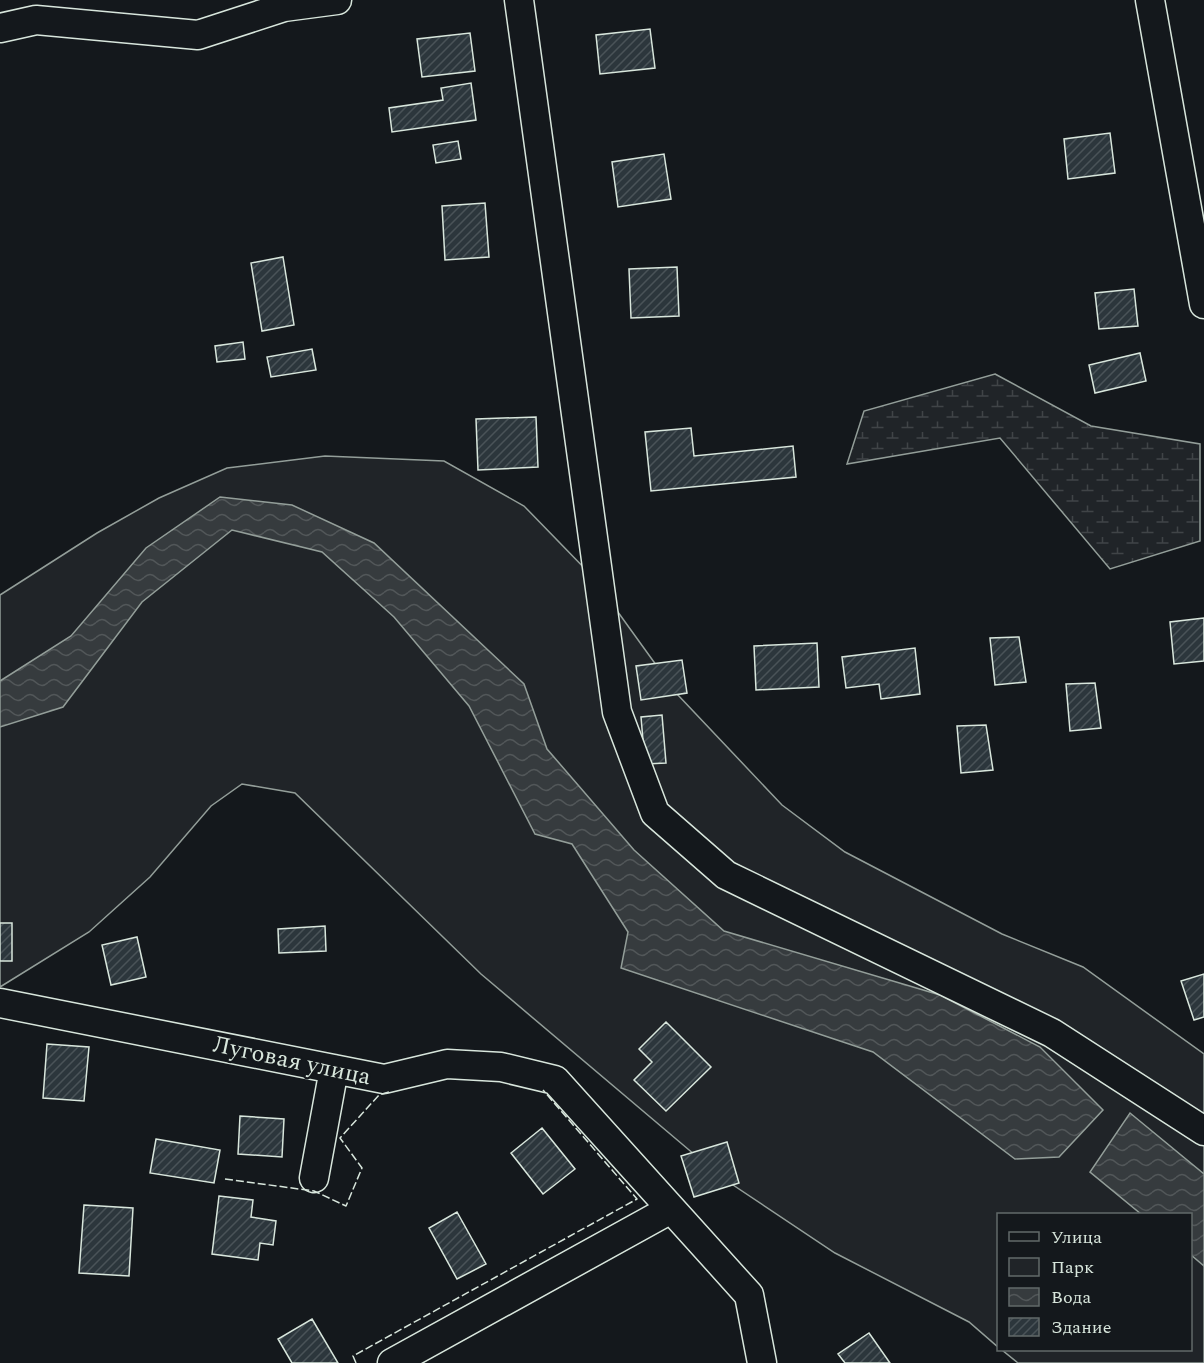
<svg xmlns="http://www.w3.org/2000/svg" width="1204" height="1363" viewBox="0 0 1204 1363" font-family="Spectral,serif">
<defs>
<pattern id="wetland-marsh" width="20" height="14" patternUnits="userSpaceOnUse" patternTransform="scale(1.5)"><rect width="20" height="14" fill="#202428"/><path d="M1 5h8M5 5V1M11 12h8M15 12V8" fill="none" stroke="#404447"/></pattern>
<pattern id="water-waves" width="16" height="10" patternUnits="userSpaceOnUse" patternTransform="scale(1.5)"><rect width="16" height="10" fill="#363b3e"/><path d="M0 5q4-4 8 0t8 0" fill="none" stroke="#525759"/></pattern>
<pattern id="building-hatch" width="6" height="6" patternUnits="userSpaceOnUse" patternTransform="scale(1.5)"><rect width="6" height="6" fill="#2c363c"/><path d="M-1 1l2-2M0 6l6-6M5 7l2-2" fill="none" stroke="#4a5358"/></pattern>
</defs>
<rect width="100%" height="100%" fill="#14181c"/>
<path fill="#202428" stroke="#939e99" stroke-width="1.5" d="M325 456 444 461 524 506 592 576 677 694 782 805 845 852 1002 934 1083 967 1204 1054V1363H1018L1002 1350H1190V1214H998V1347L969 1322 835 1253 721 1177 481 974 295 793 242 784 211 806 150 877 89 932 0 987V595L97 533 159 498 227 468Z"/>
<path fill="url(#wetland-marsh)" stroke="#939e99" stroke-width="1.5" d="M995 374 1091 426 1200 444V541L1110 569 1000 438 847 464 864 411Z"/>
<path fill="url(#water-waves)" stroke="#939e99" stroke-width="1.5" d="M220 497 292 505 374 543 524 684 547 749 634 850 724 931 940 995 1040 1047 1103 1110 1059 1157 1015 1159 873 1052 621 968 628 932 572 844 535 834 469 706 394 617 322 552 232 530 142 602 63 707 0 727V681L71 636 146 548Z
M1130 1113 1204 1174V1266L1191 1255 1190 1214H1141L1090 1172Z"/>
<path fill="url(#building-hatch)" stroke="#d8e6dc" stroke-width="1.5" d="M650 29 655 68 600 74 596 35Z
M470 33 475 71 422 77 417 39Z
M471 83 476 120 392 132 389 108 443 100 441 88Z
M1110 133 1115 173 1068 179 1064 139Z
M458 141 461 159 436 163 433 145Z
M664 154 671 199 618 207 612 162Z
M485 203 489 257 445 260 442 206Z
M283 257 294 325 262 331 251 263Z
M677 267 679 316 631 318 629 269Z
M1134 289 1138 326 1099 329 1095 293Z
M243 342 245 359 217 362 215 346Z
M312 349 316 370 271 377 267 357Z
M1140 353 1146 381 1095 393 1089 365Z
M536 417 538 467 478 470 476 419Z
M691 428 694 456 793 446 796 477 651 491 645 432Z
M1204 618V661L1174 664 1170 622Z
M1019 637 1026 682 995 685 990 638Z
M817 643 819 687 756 690 754 646Z
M915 648 920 694 881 699 879 684 846 688 842 657Z
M682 660 687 693 641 700 636 666Z
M1095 683 1101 728 1070 731 1066 684Z
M662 715 666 763 645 764 641 717Z
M986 725 993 770 961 773 957 726Z
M0 923H12V961H0Z
M325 926 326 951 279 953 278 929Z
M137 937 146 977 111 985 102 945Z
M1204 974V1017L1194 1020 1181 981Z
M666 1022 711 1067 666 1111 634 1080 652 1062 639 1049Z
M47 1044 89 1047 84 1101 43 1098Z
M240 1116 284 1119 282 1157 238 1154Z
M542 1128 575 1169 543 1194 511 1153Z
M156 1139 220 1150 214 1183 150 1173Z
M727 1142 739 1183 694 1197 681 1156Z
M219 1196 253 1200 251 1217 276 1221 273 1245 260 1243 258 1260 212 1254Z
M84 1205 133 1208 129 1276 79 1273Z
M457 1212 486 1264 457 1279 429 1228Z
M312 1319 338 1363H292L278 1339Z
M869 1333 890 1363H845L838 1354Z"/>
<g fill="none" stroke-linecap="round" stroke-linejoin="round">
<defs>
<path id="minor" d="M519 0 617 712 655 813 726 875 1052 1033 1204 1131
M1150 0 1204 304
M0 28 36 20 198 35 284 7 337 0
M0 1003 384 1079 447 1064 501 1067 555 1080 749 1295 762 1363
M314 1178 334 1069
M392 1363 671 1209"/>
</defs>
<use href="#minor" stroke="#d8e6dc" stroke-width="31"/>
<use href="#minor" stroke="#14181c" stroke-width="28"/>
<path stroke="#d8e6dc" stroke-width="1.5" stroke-dasharray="8 3" stroke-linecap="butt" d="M225 1179 314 1191 346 1206 362 1168 340 1138 379 1095 389 1092
M356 1363 353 1356 637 1199 543 1090"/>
</g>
<g text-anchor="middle" stroke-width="4.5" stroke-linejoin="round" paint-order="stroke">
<g font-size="24" fill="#d8e6dc" stroke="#14181c">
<text transform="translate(292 1060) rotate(12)" y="8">Луговая улица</text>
</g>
</g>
<rect x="997" y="1213" width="195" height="138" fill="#14181c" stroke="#626a69" stroke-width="1.5"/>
<rect x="1009" y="1232" width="30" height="9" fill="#14181c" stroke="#626a69" stroke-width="1.5"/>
<text x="1051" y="1243" font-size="18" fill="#d8e6dc">Улица</text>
<rect x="1009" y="1258" width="30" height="18" fill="#202428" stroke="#626a69" stroke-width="1.5"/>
<text x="1051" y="1273" font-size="18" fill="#d8e6dc">Парк</text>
<rect x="1009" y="1288" width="30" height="18" fill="url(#water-waves)" stroke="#626a69" stroke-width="1.5"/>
<text x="1051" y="1303" font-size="18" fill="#d8e6dc">Вода</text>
<rect x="1009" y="1318" width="30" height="18" fill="url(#building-hatch)" stroke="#626a69" stroke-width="1.5"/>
<text x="1051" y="1333" font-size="18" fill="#d8e6dc">Здание</text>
</svg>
